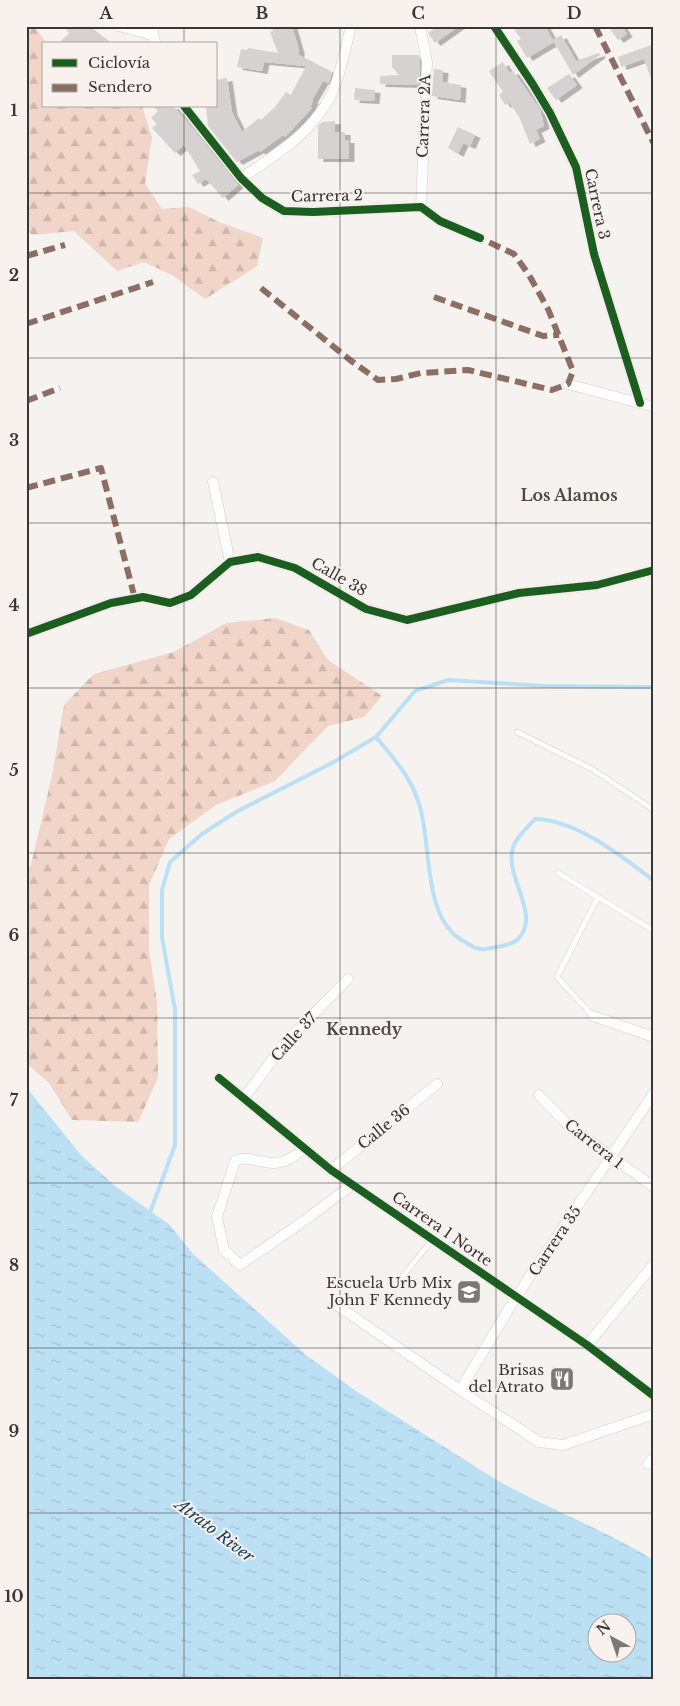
<svg xmlns="http://www.w3.org/2000/svg" width="680" height="1706" viewBox="0 0 680 1706" font-family="'Libre Baskerville',serif">
<defs>
<pattern id="forest-firs" width="22" height="20" patternUnits="userSpaceOnUse" patternTransform="scale(1.25)"><rect width="22" height="20" fill="#f0d5c8"/><path d="M5 1l3.5 6h-7zM16 11l3.5 6h-7z" fill="#cfb7ac"/></pattern>
<pattern id="water-ripples" width="26" height="14" patternUnits="userSpaceOnUse" patternTransform="scale(1.25)"><rect width="26" height="14" fill="#bbe0f4"/><path d="M2 4q2-2 4 0t4 0M15 11q2-2 4 0t4 0" fill="none" stroke="#a2c1d2"/></pattern>
<filter id="shadow"><feDropShadow dx="5.5" dy="3" stdDeviation="0" flood-color="#0004"/></filter>
</defs>
<rect width="100%" height="100%" fill="#f5f2f0"/>
<path fill="url(#forest-firs)" d="M26 26H37L36 29 47 44H44V106H142L152 137 145 184 162 209 189 207 219 222 263 238 257 266 205 299 172 275 144 262 117 271 74 231 32 235 26 229Z
M275 618 309 630 328 660 382 696 364 717 328 726 275 781 216 805 169 839 149 885V950L157 1002 158 1078 138 1122 72 1120 49 1083 26 1063V869L31 865 53 771 64 705 94 674 174 652 226 623Z"/>
<path fill="url(#water-ripples)" fill-rule="evenodd" d="M26 1087 81 1155 115 1186 170 1225 193 1254 306 1355 356 1391 495 1479C517 1492 541 1502 564 1514 595 1528 625 1543 654 1560V1680H26ZM598 1624H628V1654H598Z"/>
<g fill="none" stroke-linecap="round" stroke-linejoin="round">
<path stroke="#bbe0f4" stroke-width="4" d="M376 737C395 760 412 778 420 807 432 847 422 920 465 942 473 947 477 950 486 949 495 947 511 946 518 939 543 914 501 874 514 845 518 835 528 827 535 819 575 819 623 857 654 881
M148 1214 151 1210 175 1145V1010L162 937V890L170 862 202 834 236 812 332 763 376 737 415 691 448 680 545 686 654 687"/>
</g>
<path fill="#d5d2d1" filter="url(#shadow)" d="M64 26H87L111 44H58L69 33Z
M272 26H292L299 50V55L332 72 329 83 323 81 312 100 313 101 310 107 312 108 285 137 283 135 260 152 259 150 237 162 208 126 206 106H216V80L227 78 232 112 242 132 259 118 261 120 275 107 286 92 291 95 306 66 264 62 262 71 237 67 241 49 247 50 248 48 278 53 270 32 273 31Z
M438 26H459L435 43 428 33Z
M512 26H545L554 42 527 58 517 41 521 39Z
M608 26H622L627 34 618 40Z
M561 35 576 61 599 53 600 55 573 75 553 40Z
M654 44V82H652L644 59 621 67 618 57Z
M392 55H419L420 63 419 85 380 84V76L399 75 392 67Z
M503 62 510 73 513 71 540 109 544 126 536 130 540 139 530 144 519 117 509 102 505 105 499 95 503 92 489 71Z
M434 69 443 70 442 82 461 85 460 100 432 96Z
M569 74 577 85 556 100 547 88Z
M355 88 375 90 374 101 354 100Z
M152 106H173L192 127 238 185 223 198 206 179 198 184 192 175 200 171 184 145 175 153 152 128 157 124 151 118 158 111Z
M335 121V132H345V140H349V159H318V126L322 122Z
M458 127 475 135 470 146 463 143 458 154 448 148Z"/>
<g fill="none" stroke-linecap="round" stroke-linejoin="round">
<defs>
<path id="lane" d="M517 732 592 769 654 810
M558 873 654 931
M593 1016 557 977 598 897
M383 1301 432 1240"/>
<path id="street" d="M119 26 153 35
M153 26V35L156 44
M420 26 427 62 421 207
M494 26 532 83 550 113 576 167 594 254 640 403
M184 106 241 178 262 198 284 211 313 212 421 207 440 221 480 238
M241 178C277 155 319 128 335 86 342 67 346 46 351 26
M568 384 654 407
M213 482 230 562
M26 634 111 603 143 597 170 603 191 595 230 562 258 557 295 568 366 609 407 620 519 593 597 585 654 570
M593 1016 654 1037
M219 1078 331 1170 587 1345 654 1396
M539 1095 571 1128 654 1187
M244 1098 284 1044 348 979
M305 1148C296 1155 286 1163 273 1163 261 1163 246 1155 235 1161L217 1217 224 1250 240 1265 305 1220 352 1185
M331 1170 437 1084
M335 1304 460 1390 539 1442 563 1445 654 1414
M587 1345 654 1264
M460 1390 516 1297 654 1093
M648 1464 654 1457"/>
</defs>
<use href="#lane" stroke="#d1cecd" stroke-width="6"/>
<use href="#street" stroke="#d1cecd" stroke-width="11"/>
<use href="#lane" stroke="#fefdfd" stroke-width="5"/>
<use href="#street" stroke="#fefdfd" stroke-width="10"/>
<path stroke="#8d6e63" stroke-width="6" stroke-dasharray="12 6" stroke-linecap="butt" d="M595 26 654 144
M26 256 65 245
M261 288 350 360 378 380 396 379 421 373 468 370 552 390 568 384 573 371 548 309 529 275 514 254 480 238
M434 297 543 336 559 335
M26 324 153 282
M26 401 60 388
M26 488 101 468 135 599"/>
<defs>
<path id="cycleway" d="M494 26 532 83 550 113 576 167 594 254 640 403
M184 106 241 178 262 198 284 211 313 212 421 207 440 221 480 238
M26 634 111 603 143 597 170 603 191 595 230 562 258 557 295 568 366 609 407 620 519 593 597 585 654 570
M219 1078 331 1170 587 1345 654 1396"/>
</defs>
<use href="#cycleway" stroke="#f8f1ed" stroke-width="11"/>
<use href="#cycleway" stroke="#1b5e20" stroke-width="8"/>
</g>
<path fill="none" stroke="#393635" stroke-width="1" stroke-opacity="0.55" d="M184 26V44M340 26V1680M496 26V1680M184 106V1680M26 193H654M26 358H654M26 523H654M26 688H654M26 853H654M26 1018H654M26 1183H654M26 1348H654M26 1513H654"/>
<defs>
<symbol id="school-square" viewBox="-11 -11 22 22"><rect x="-9" y="-9" width="18" height="18" rx="4" fill="#7b7876" stroke="#f8f1ed"/><path d="M0-5L7-2L0 1L-7-2ZM-4 1L0 2.5L4 1V4Q0 6-4 4Z" fill="#fff"/></symbol>
<symbol id="restaurant-square" viewBox="-11 -11 22 22"><rect x="-9" y="-9" width="18" height="18" rx="4" fill="#7b7876" stroke="#f8f1ed"/><path d="M-5-6h1v4h1v-4h1v4h1v-4h1v5L-1.5 .5V6h-2V.5L-5-1ZM5-6V6H3V1.5H1.5Q1.5-4 5-6Z" fill="#fff"/></symbol>
</defs>
<g fill-rule="evenodd">
<use href="#school-square" x="455" y="1278" width="28" height="28"/>
<use href="#restaurant-square" x="548" y="1365" width="28" height="28"/>
</g>
<g text-anchor="middle" stroke-width="4" stroke-linejoin="round" paint-order="stroke">
<g font-size="15" fill="#393635" stroke="#f8f1ed">
<text transform="translate(424 116) rotate(-88)" y="5">Carrera 2A</text>
<text transform="translate(327 196) rotate(-1)" y="5">Carrera 2</text>
<text transform="translate(597 204) rotate(78)" y="5">Carrera 3</text>
<text transform="translate(339 577) rotate(30)" y="5">Calle 38</text>
<text transform="translate(294 1037) rotate(-48)" y="5">Calle 37</text>
<text transform="translate(384 1127) rotate(-39)" y="5">Calle 36</text>
<text transform="translate(594 1144) rotate(38)" y="5">Carrera 1</text>
<text transform="translate(442 1229) rotate(35)" y="5">Carrera 1 Norte</text>
<text transform="translate(555 1241) rotate(-56)" y="5">Carrera 35</text>
</g>
<g font-size="15" fill="#393635" stroke="#f8f1ed" text-anchor="end">
<text x="452" y="1288">Escuela Urb Mix<tspan x="452" dy="17">John F Kennedy</tspan></text>
<text x="544" y="1375">Brisas<tspan x="544" dy="17">del Atrato</tspan></text>
</g>
<g font-size="16" font-weight="bold" fill="#4f4946" stroke="#f8f1ed">
<text x="569" y="501">Los Alamos</text>
<text x="364" y="1035">Kennedy</text>
</g>
<g font-size="16" font-style="italic" fill="#154256" stroke="#f8f1ed">
<text transform="translate(215 1530) rotate(37)" y="6">Atrato River</text>
</g>
</g>
<rect width="680" height="1706" fill="none" stroke="#f8f1ed" stroke-width="55"/>
<rect x="42" y="42" width="175" height="65" fill="#f8f1ed" stroke="#aca6a3"/>
<rect x="52" y="59" width="25" height="8" fill="#1b5e20" stroke="#aca6a3"/>
<text x="88" y="68" font-size="15" fill="#393635">Ciclovía</text>
<rect x="52" y="84" width="25" height="8" fill="#8d6e63" stroke="#aca6a3"/>
<text x="88" y="92" font-size="15" fill="#393635">Sendero</text>
<g transform="translate(612 1638) rotate(320)"><circle r="24" fill="#f8f1ed" stroke="#aca6a3"/>
<path d="M0-4L9 19L0 12L-9 19Z" fill="#7b7876"/>
<text y="-8" font-size="14" font-weight="bold" text-anchor="middle" fill="#393635">N</text>
</g>
<rect x="28" y="28" width="624" height="1650" fill="none" stroke="#393635" stroke-width="2"/>
<g font-size="16" text-anchor="middle" font-weight="bold" fill="#393635">
<text x="106" y="19">A</text>
<text x="262" y="19">B</text>
<text x="418" y="19">C</text>
<text x="574" y="19">D</text>
<text x="14" y="116">1</text>
<text x="14" y="281">2</text>
<text x="14" y="446">3</text>
<text x="14" y="611">4</text>
<text x="14" y="776">5</text>
<text x="14" y="941">6</text>
<text x="14" y="1106">7</text>
<text x="14" y="1271">8</text>
<text x="14" y="1437">9</text>
<text x="14" y="1602">10</text>
</g>
</svg>
